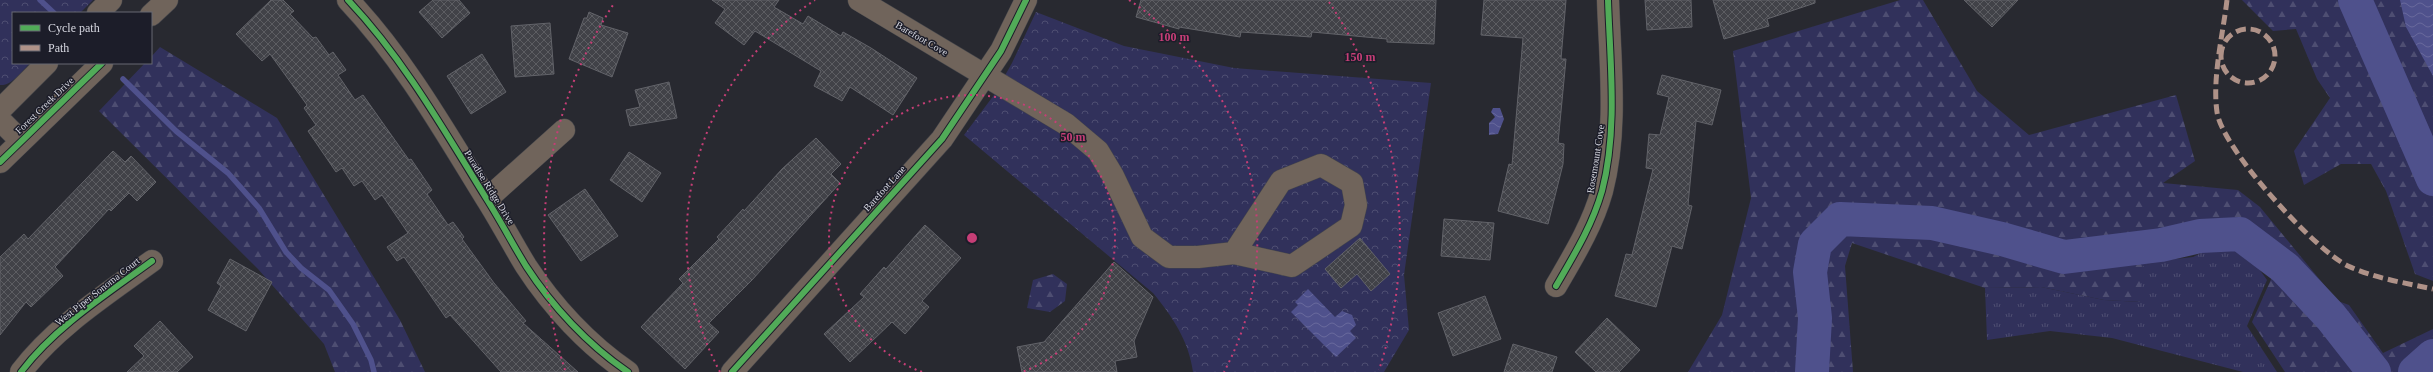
<svg xmlns="http://www.w3.org/2000/svg" width="2433" height="372" viewBox="0 0 2433 372" font-family="Georgia,serif">
<defs>
<pattern id="grass-tufts" width="24" height="20" patternUnits="userSpaceOnUse"><rect width="24" height="20" fill="#31315b"/><path d="M3 7l-1-3M5 7V3M7 7l1-3M15 17l-1-3M17 17v-4M19 17l1-3" fill="none" stroke="#4e4e72"/></pattern>
<pattern id="forest-firs" width="22" height="20" patternUnits="userSpaceOnUse"><rect width="22" height="20" fill="#31315b"/><path d="M5 1l3.5 6h-7zM16 11l3.5 6h-7z" fill="#4e4e72"/></pattern>
<pattern id="park-crowns" width="20" height="18" patternUnits="userSpaceOnUse"><rect width="20" height="18" fill="#31315b"/><path d="M2 6a3 3 0 1 1 6 0M12 15a3 3 0 1 1 6 0" fill="none" stroke="#4e4e72"/></pattern>
<pattern id="water-waves" width="16" height="10" patternUnits="userSpaceOnUse"><rect width="16" height="10" fill="#4f518c"/><path d="M0 5q4-4 8 0t8 0" fill="none" stroke="#68699c"/></pattern>
<pattern id="building-cross-hatch" width="8" height="8" patternUnits="userSpaceOnUse"><rect width="8" height="8" fill="#414248"/><path d="M0 0l8 8M0 8l8-8" fill="none" stroke="#5c5d62"/></pattern>
</defs>
<rect width="100%" height="100%" fill="#282930"/>
<path fill="url(#grass-tufts)" d="M2223 242 2246 251 2267 280 2247 326 2277 372H2243L2112 338 2050 331 1987 340 1985 288 2041 287 2104 300 2141 302 2140 267 2158 261 2193 257Z"/>
<path fill="url(#forest-firs)" d="M1900 0H1923L1977 91 2029 135 2176 95 2195 161 2163 183 2238 190 2260 207 2330 292 2269 272 2236 240 2185 252 2141 267V302L2104 300 2041 287 1985 288 1852 243 1845 266 1853 372H1688L1722 315 1751 198 1733 51Z
M2242 0H2433V281L2415 274 2386 191 2371 164H2341L2304 185 2294 151 2330 98 2317 79 2296 29 2273 31Z
M160 47 277 118 400 320 425 372H335L324 344 258 269 99 111 145 63H151V57Z
M1053 274 1067 284 1065 301 1050 312 1027 308 1033 280Z
M2272 277 2349 305 2383 353 2433 329V372H2285L2252 322Z"/>
<path fill="url(#park-crowns)" d="M0 0H93L80 13H13V63H30C22 71 12 86 0 85Z
M1036 12 1124 46 1234 68 1431 83 1404 275 1409 330 1384 372H1193C1189 341 1172 316 1153 293L964 135 994 95 1012 63Z"/>
<path fill="url(#water-waves)" d="M2400 0H2433V76L2406 27Z
M1493 108H1500L1504 119 1498 134 1489 135V123L1495 117 1491 112Z
M1308 289 1335 317 1342 311 1352 315 1356 325 1350 331 1356 338 1336 357 1291 312 1298 305 1295 302Z"/>
<g fill="none" stroke-linecap="round" stroke-linejoin="round">
<path stroke="#4f518c" stroke-width="5.5" d="M40 0 54 13
M123 79 176 131 228 173 259 208 286 252 301 268 329 290 353 324 371 360 374 372"/>
<path stroke="#4f518c" stroke-width="34" d="M2355 0 2433 179
M1812 372 1815 318 1810 272 1815 244 1840 219 1932 223 2002 239 2064 257 2161 245 2200 236 2240 234 2285 268 2331 317 2374 372
M2415 372 2433 356"/>
</g>
<path fill="url(#building-cross-hatch)" stroke="#626369" d="M271 0H283L294 11 290 14 313 38 316 37 329 55 333 52 346 70 338 75 355 100 363 95 409 160 411 159 432 190 427 194 448 225 453 222 464 237 462 239 494 283 526 321 523 323 578 372H501L450 315 446 318 404 257 397 261 387 247 408 233 382 195 375 200 362 181 354 186 342 168 336 172 308 131 316 125 304 108 307 105 270 54 262 61 236 34Z
M433 0H459L470 13 442 38 419 12Z
M712 0H779L774 7 803 24 808 16 841 36 843 32 871 48 917 78 893 115 850 87 842 101 814 86 821 71 755 31 744 45 715 23 725 9Z
M1141 0H1436L1434 44 1387 42V39L1312 32 1311 37 1241 32 1240 37 1179 27V29L1136 17Z
M1484 0H1566L1561 59H1566L1558 143 1564 144 1563 164 1548 224 1498 211 1509 164 1512 165 1523 38 1481 35Z
M1645 0H1691L1692 27 1647 30Z
M1713 0H1815V3L1767 19 1769 26 1724 39Z
M1964 0H2018L1992 27Z
M589 12 603 18 601 25 628 33 612 77 569 59 584 18H587Z
M550 23 554 74 515 77 511 26Z
M482 54 506 92 471 114 447 76Z
M1662 75 1721 90 1712 125 1696 121 1688 205 1692 206 1682 249 1672 246 1656 307 1615 296 1626 254 1632 255 1653 169 1646 168 1649 134 1660 135 1669 97 1657 94Z
M669 82 677 118 630 126 626 110 640 107 635 90Z
M816 138 841 164 831 174 840 183 752 280 709 323 719 332 685 369 641 327 683 283 679 279 719 239 717 237 743 209 744 211 782 169Z
M113 151 125 162 131 156 156 182 137 201 129 193 111 211 109 209 55 267 63 276 31 307 26 302 0 335V257L24 234 28 239Z
M629 152 661 173 642 202 610 180Z
M585 189 618 236 581 261 548 215Z
M1444 219 1494 223 1490 260 1441 256Z
M925 225 961 258 922 301 929 307 905 334 892 322 850 362 824 334 864 297 860 294 884 267 886 269Z
M1360 238 1390 274 1371 291 1357 274 1341 288 1325 269Z
M230 259 272 282 246 331 208 310 221 286 217 283Z
M1114 262 1153 297 1134 341 1137 357 1115 361 1117 372H1022L1017 347 1044 342Z
M1485 296 1501 339 1453 356 1438 313Z
M1607 318 1640 350 1619 372H1596L1575 352Z
M160 321 193 357 177 372H127L144 356 134 346Z
M1513 344 1557 357 1552 372H1504Z"/>
<g fill="none" stroke-linecap="round" stroke-linejoin="round">
<defs>
<path id="minor" d="M348 0C403 58 444 130 486 198 500 220 512 243 526 266 552 306 588 345 628 372
M859 0 1066 124 1098 151 1113 176 1142 237 1169 257H1198L1234 253 1292 266 1351 226 1356 205 1352 183 1321 165 1281 181 1234 253
M98 13 111 0
M151 15 167 0
M0 110 47 63
M0 120 21 141
M0 162 102 63
M487 199 564 130
M1556 286C1574 255 1592 226 1602 191 1618 130 1610 62 1608 0
M21 372C55 327 107 294 152 261
M732 372 942 139 1001 51 1026 0"/>
</defs>
<use href="#minor" stroke="#45464b" stroke-width="23"/>
<use href="#minor" stroke="#70645b" stroke-width="22"/>
<path stroke="#af9288" stroke-width="5" stroke-dasharray="10 5" stroke-linecap="butt" d="M2227 0C2223 34 2212 78 2217 112 2222 149 2315 250 2348 266 2374 278 2405 283 2433 289
M2221 56a27 27 0 1 1 54 0a27 27 0 1 1-54 0Z"/>
<defs>
<path id="cycleway" d="M348 0C403 58 444 130 486 198 500 220 512 243 526 266 552 306 588 345 628 372
M0 162 102 63
M1556 286C1574 255 1592 226 1602 191 1618 130 1610 62 1608 0
M21 372C55 327 107 294 152 261
M732 372 942 139 1001 51 1026 0"/>
</defs>
<use href="#cycleway" stroke="#1c1d29" stroke-width="8"/>
<use href="#cycleway" stroke="#51ab58" stroke-width="6"/>
</g>
<g fill="none" stroke="#c63e76" stroke-width="2" stroke-dasharray="2 4">
<path d="M922 372A143 143 0 1 1 1022 372"/>
<path d="M720 372A285 285 0 0 1 815 0M1129 0A285 285 0 0 1 1224 372"/>
<path d="M565 370A428 428 0 0 1 615 2M1329 2A428 428 0 0 1 1379 370"/>
</g>
<g text-anchor="middle" stroke-width="3" stroke-linejoin="round" paint-order="stroke">
<g font-size="10" fill="#d7d8e1" stroke="#1c1d29">
<text transform="translate(922 38) rotate(30)" y="4">Barefoot Cove</text>
<text transform="translate(44 105) rotate(-44)" y="4">Forest Creek Drive</text>
<text transform="translate(1595 159) rotate(-81)" y="4">Rosemount Cove</text>
<text transform="translate(490 187) rotate(58)" y="4">Paradise Ridge Drive</text>
<text transform="translate(884 188) rotate(-48)" y="4">Barefoot Lane</text>
<text transform="translate(97 291) rotate(-38)" y="4">West Piper Sonoma Court</text>
</g>
</g>
<circle cx="972" cy="238" r="6" fill="#c63e76" stroke="#1c1d29" stroke-width="2"/>
<g font-size="12" text-anchor="middle" font-weight="bold" fill="#c63e76" stroke="#1c1d29" stroke-width="3" stroke-linejoin="round" paint-order="stroke">
<text x="1174" y="41">100 m</text>
<text x="1360" y="61">150 m</text>
<text x="1073" y="141">50 m</text>
</g>
<rect x="12" y="12" width="140" height="52" fill="#1c1d29" stroke="#676873"/>
<rect x="20" y="25" width="20" height="6" fill="#51ab58" stroke="#676873"/>
<text x="48" y="32" font-size="12" fill="#d7d8e1">Cycle path</text>
<rect x="20" y="45" width="20" height="6" fill="#af9288" stroke="#676873"/>
<text x="48" y="52" font-size="12" fill="#d7d8e1">Path</text>
</svg>
